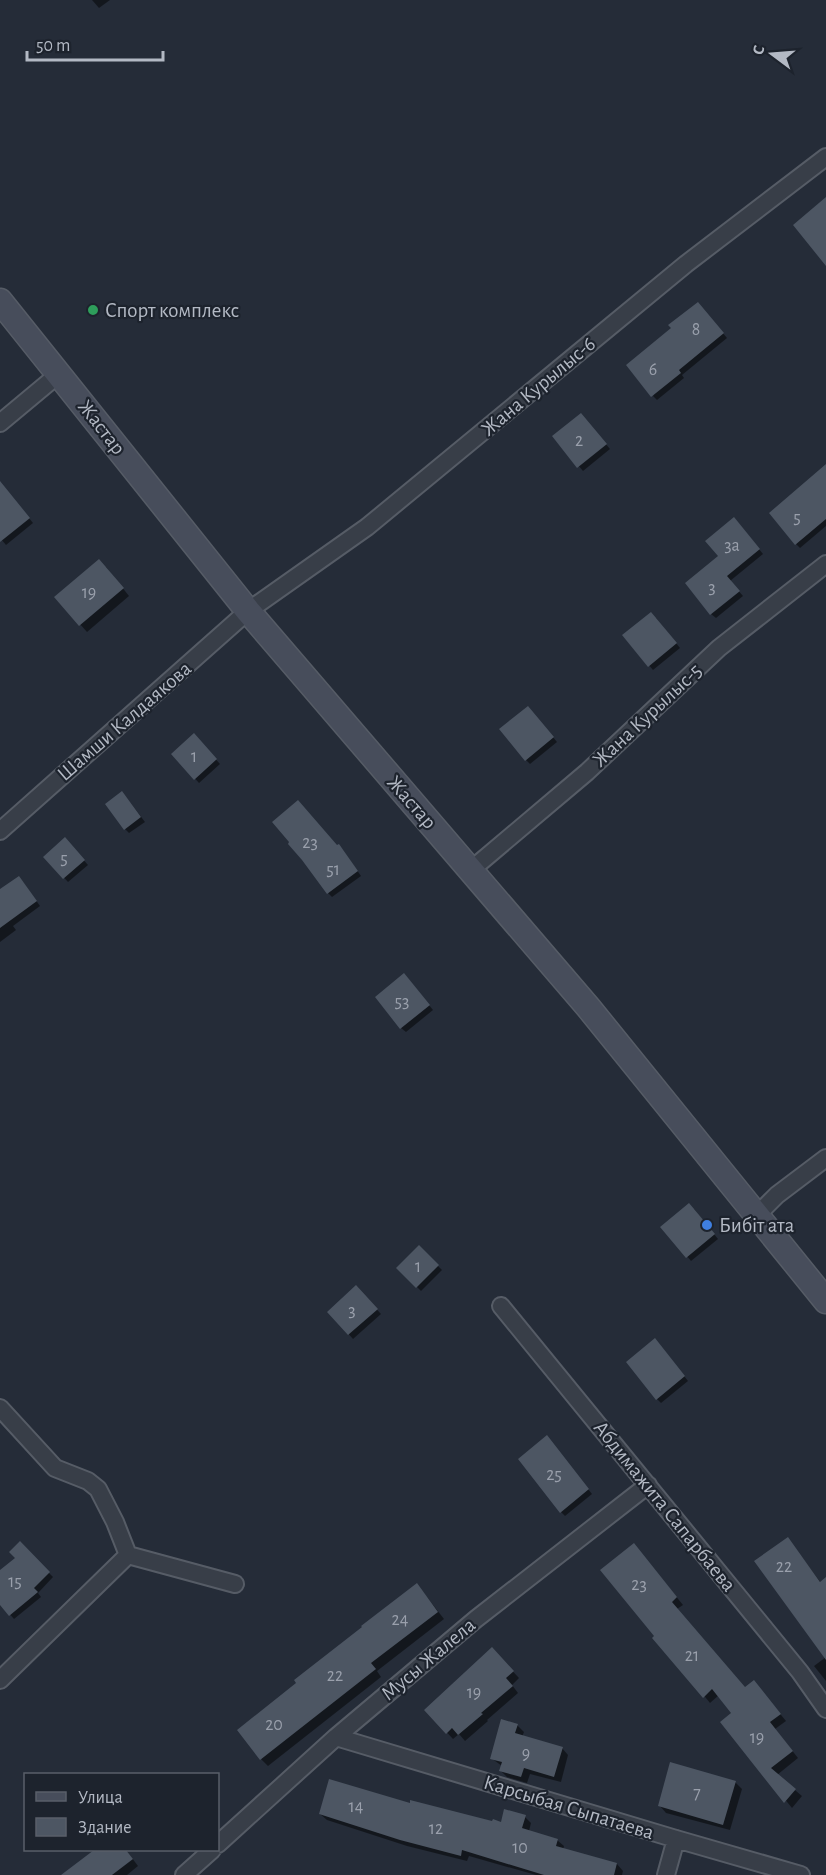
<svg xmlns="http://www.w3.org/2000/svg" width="826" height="1875" viewBox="0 0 826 1875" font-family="'Alegreya Sans',sans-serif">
<rect width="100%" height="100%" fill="#252c38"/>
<path fill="#0007" d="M92 0H110L99 8Z
M702 308 727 338 682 375 684 378 657 400 653 396Z
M585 419 610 449 583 471 554 437Z
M826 466V526L800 548 796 544Z
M0 491 8 492 33 523 6 545 0 538Z
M738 523 763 554 730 581 743 596 716 618 711 614Z
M106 567 129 596 87 632 56 597Z
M656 618 680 648 653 670 624 636Z
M532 712 557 742 530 764 526 760Z
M194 735 220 764 199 783 173 754Z
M126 797 145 822 129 833 125 829Z
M65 839 88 865 68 882 45 857Z
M337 846 343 850 361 876 332 897 328 893Z
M23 882 40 906 13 926 16 930 0 942V894Z
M408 979 433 1010 406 1032 401 1028Z
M694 1209 718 1239 691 1261 663 1227Z
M419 1247 442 1270 421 1291 398 1268Z
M356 1287 381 1314 353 1339 329 1312Z
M659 1344 688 1381 661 1403 657 1399Z
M551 1442 592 1494 565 1516 561 1512Z
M788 1539 821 1583 826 1579V1681L814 1666 826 1657Z
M20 1544 53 1577 38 1593 41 1597 14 1619 0 1603V1572L17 1558Z
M640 1552 683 1605 677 1609 745 1689 754 1682 786 1721 775 1729 798 1758 777 1775 802 1796 792 1808 722 1722 733 1714 719 1695 710 1703 656 1636Z
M423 1592 444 1619 377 1671 381 1677 268 1766 261 1759Z
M492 1649 519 1678 512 1685 518 1693 487 1720 488 1721 465 1741 459 1734 453 1739 426 1710Z
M517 1725 524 1732 522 1737 562 1748 568 1755 561 1782 530 1774 527 1783 507 1777 501 1771 502 1766 491 1758Z
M735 1782 742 1789 730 1830 666 1813 660 1806Z
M411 1805 502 1824 525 1817 531 1823 529 1831 557 1840 564 1846 563 1849 617 1864 623 1871 622 1875H536L469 1856 467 1861 407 1846 327 1820 320 1814Z
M97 1850H126L138 1866 127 1875H64Z"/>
<path fill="#4d5663" d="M826 197V266L793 225Z
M698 302 724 333 679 370 681 373 651 397 626 365 671 328 668 325Z
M581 413 607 444 577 468 552 436Z
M826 464V519L795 545 769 513Z
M0 481 30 518 0 542Z
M734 517 760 549 727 576 740 591 710 615 685 583 718 556 705 541Z
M99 559 124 588 79 626 54 597Z
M651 612 677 643 648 667 622 635Z
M528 706 554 737 525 761 499 729Z
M194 733 217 759 194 780 171 754Z
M122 791 141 817 124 830 105 804Z
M298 800 337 845 339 844 358 871 327 894 302 860 288 844 289 842 272 822Z
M65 837 85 860 63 879 43 857Z
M19 876 37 901 0 928V889Z
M404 973 430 1005 400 1029 375 997Z
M689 1203 715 1234 686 1258 660 1227Z
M419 1245 439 1265 416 1288 396 1268Z
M356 1285 378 1309 348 1335 327 1312Z
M655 1338 685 1376 656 1400 626 1362Z
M547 1435 589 1489 560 1513 518 1459Z
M788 1537 820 1582 826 1577V1660L754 1561Z
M20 1541 50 1572 34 1588 38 1592 9 1616 0 1605V1570L15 1558 9 1552Z
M634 1543 677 1597 672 1602 745 1687 754 1680 781 1714 770 1722 793 1751 771 1768 796 1789 784 1803 720 1722 731 1713 712 1689 703 1698 652 1638 654 1636 600 1570Z
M417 1583 438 1612 371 1663 376 1669 260 1760 237 1730 296 1683 294 1680 362 1627 361 1626Z
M492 1647 514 1671 506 1678 513 1686 481 1713 483 1714 458 1735 452 1728 446 1734 424 1710Z
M501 1719 518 1724 515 1733 563 1747 554 1777 524 1768 521 1777 499 1771 502 1762 490 1759Z
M670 1762 736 1781 723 1825 658 1806Z
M329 1779 410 1803V1800L492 1821 493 1819 501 1822 504 1809 526 1815 522 1828 558 1839 556 1846 617 1863 614 1875H544L462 1850 461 1856 400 1840 319 1814Z
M94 1850H126L133 1859 112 1875H61Z"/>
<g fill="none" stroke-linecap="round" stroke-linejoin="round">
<defs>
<path id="street" d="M0 423 60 373
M0 831 248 611 367 527 686 264 826 157
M471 870 587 772 719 648 826 564
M757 1215 777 1195 826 1158
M501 1306 800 1672 826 1709
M0 1408 55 1468 88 1481 98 1489 115 1522 128 1555
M128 1555 235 1584
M0 1680 128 1555
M336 1737 676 1839 801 1875
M218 1844 336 1737 476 1619 648 1485
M184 1875 212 1850
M666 1875 676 1839"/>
<path id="secondary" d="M0 301 248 611 588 1007 826 1301"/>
</defs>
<use href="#street" stroke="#565c66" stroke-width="20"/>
<use href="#secondary" stroke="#565c66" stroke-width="27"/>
<use href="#street" stroke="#383e48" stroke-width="16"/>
<use href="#secondary" stroke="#474d5b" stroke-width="24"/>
</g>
<circle fill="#2e9e5b" stroke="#1d232d" stroke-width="2" cx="93" cy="310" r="6"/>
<circle fill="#3f7fe0" stroke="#1d232d" stroke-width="2" cx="707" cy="1225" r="6"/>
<g text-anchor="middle" stroke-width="4.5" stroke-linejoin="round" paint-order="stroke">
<g font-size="18" fill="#9aa0ac">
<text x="696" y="335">8</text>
<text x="653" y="375">6</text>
<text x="579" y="446">2</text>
<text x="797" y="523">5</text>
<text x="732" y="551">3а</text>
<text x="712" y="593">3</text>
<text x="89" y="598">19</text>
<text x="194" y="762">1</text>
<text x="310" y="848">23</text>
<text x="64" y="864">5</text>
<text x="333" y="875">51</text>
<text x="402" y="1007">53</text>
<text x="418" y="1272">1</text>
<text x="352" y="1316">3</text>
<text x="554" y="1480">25</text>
<text x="784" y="1572">22</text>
<text x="15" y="1587">15</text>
<text x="639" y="1590">23</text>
<text x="400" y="1625">24</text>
<text x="692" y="1661">21</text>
<text x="335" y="1681">22</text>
<text x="474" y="1698">19</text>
<text x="274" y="1730">20</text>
<text x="757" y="1743">19</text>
<text x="526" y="1759">9</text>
<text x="697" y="1799">7</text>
<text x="356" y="1812">14</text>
<text x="436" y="1834">12</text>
<text x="520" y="1853">10</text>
</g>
<g font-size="21" fill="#b3b9c4" stroke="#1d232d" text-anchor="start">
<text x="105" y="317">Спорт комплекс</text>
<text x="719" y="1232">Бибіт ата</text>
</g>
<g font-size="21" fill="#b3b9c4" stroke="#1d232d">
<text transform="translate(538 386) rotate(-40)" y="7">Жана Курылыс-6</text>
<text transform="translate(102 427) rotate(52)" y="7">Жастар</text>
<text transform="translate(647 715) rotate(-43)" y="7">Жана Курылыс-5</text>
<text transform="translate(124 721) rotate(-41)" y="7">Шамши Калдаякова</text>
<text transform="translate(412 802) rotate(49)" y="7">Жастар</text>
<text transform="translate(665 1506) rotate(51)" y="7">Абдимажита Сапарбаева</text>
<text transform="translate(428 1659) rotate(-40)" y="7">Мусы Жалела</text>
<text transform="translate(569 1807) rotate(17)" y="7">Карсыбая Сыпатаева</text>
</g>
</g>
<rect x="24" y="1773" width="195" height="78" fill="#1d232d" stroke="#595f69" stroke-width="1.5"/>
<rect x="36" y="1792" width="30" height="9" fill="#474d5b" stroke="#595f69" stroke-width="1.5"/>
<text x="78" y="1803" font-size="18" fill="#b3b9c4">Улица</text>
<rect x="36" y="1818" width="30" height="18" fill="#4d5663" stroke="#595f69" stroke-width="1.5"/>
<text x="78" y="1833" font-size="18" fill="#b3b9c4">Здание</text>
<g transform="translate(772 54) rotate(286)" stroke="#1d232d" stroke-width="4.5" paint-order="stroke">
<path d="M0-4.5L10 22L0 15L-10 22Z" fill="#b3b9c4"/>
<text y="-9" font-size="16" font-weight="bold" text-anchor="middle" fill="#b3b9c4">С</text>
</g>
<path d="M27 51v9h136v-9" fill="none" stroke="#b3b9c4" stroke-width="3"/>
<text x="36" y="51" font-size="18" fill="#b3b9c4" stroke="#1d232d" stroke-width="4.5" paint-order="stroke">50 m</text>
</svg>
